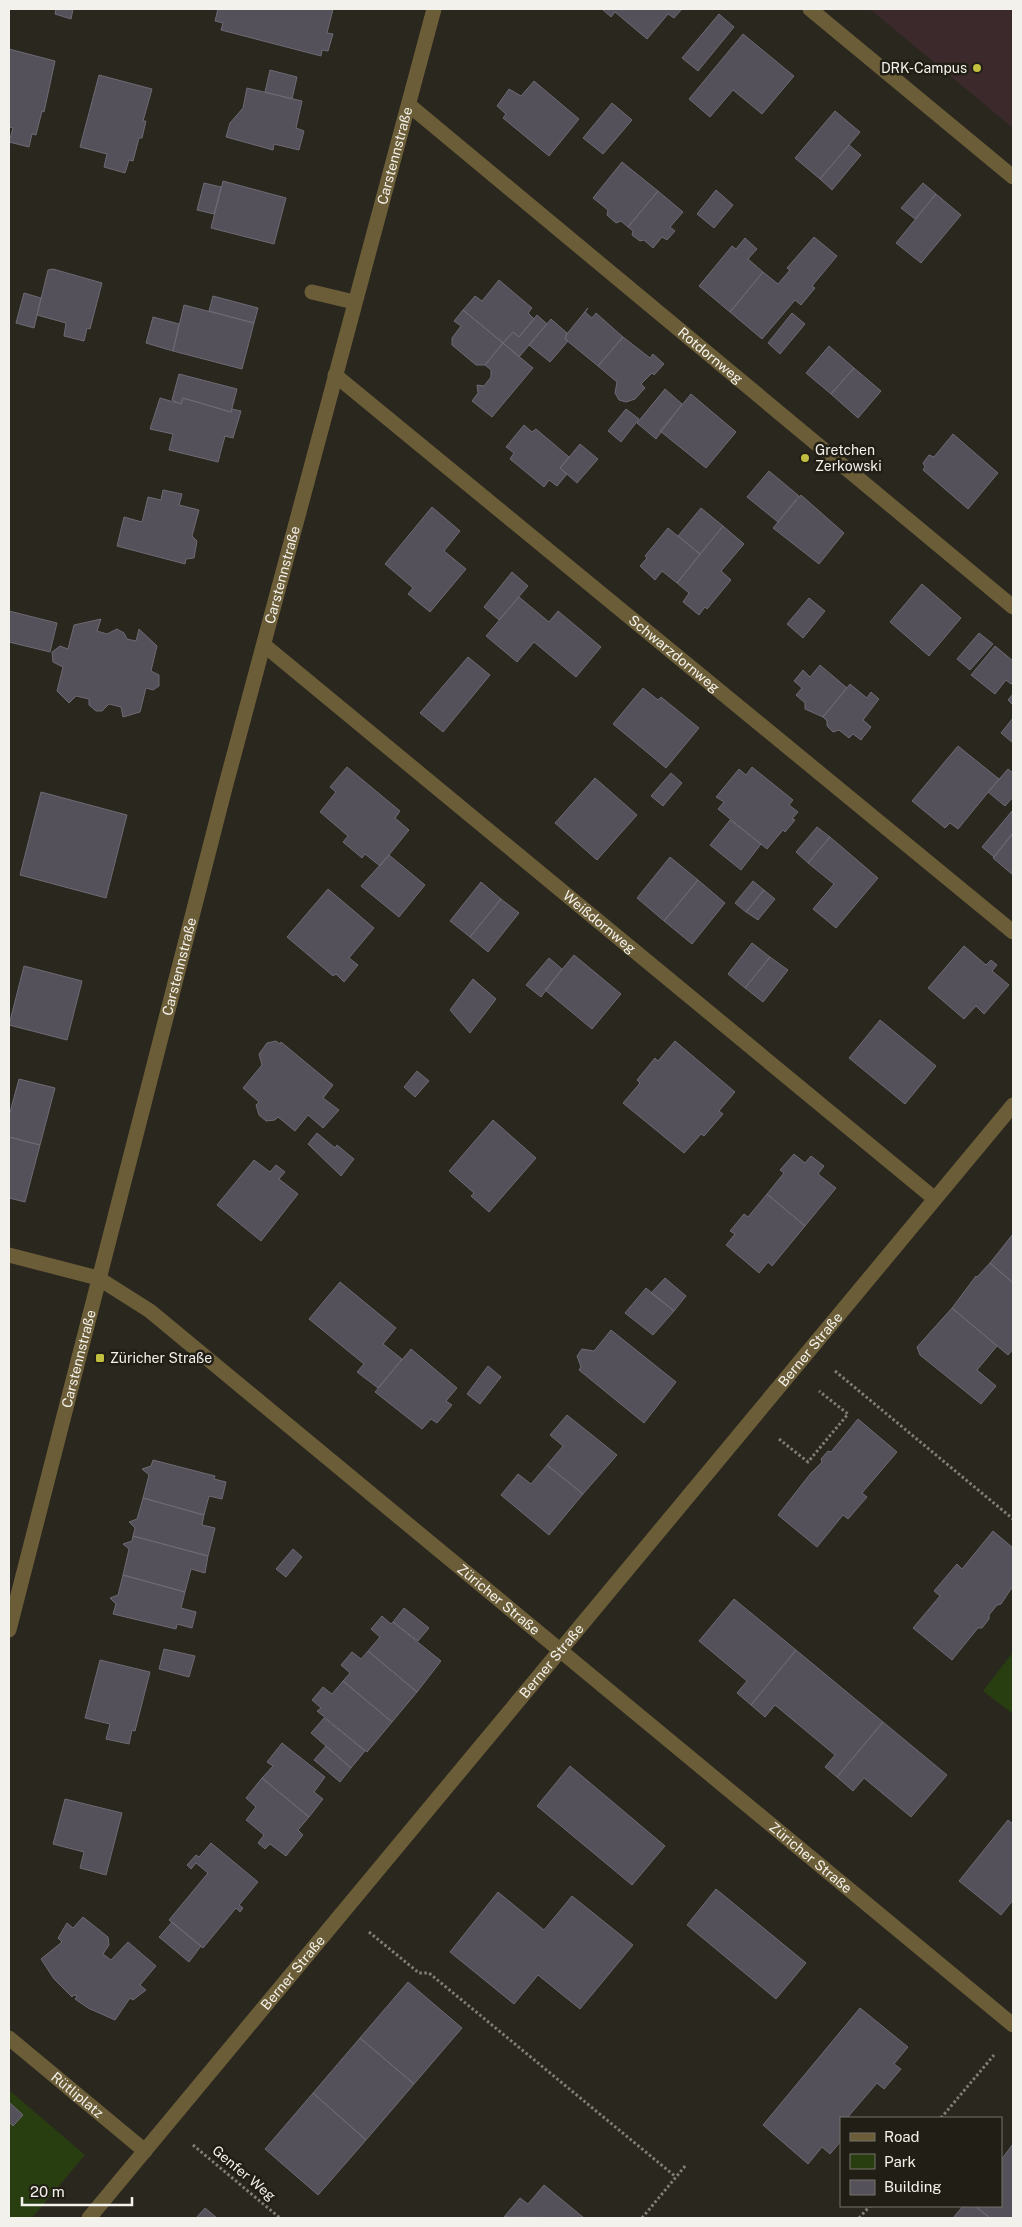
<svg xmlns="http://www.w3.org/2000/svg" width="1022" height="2227" viewBox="0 0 1022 2227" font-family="'Public Sans',sans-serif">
<rect width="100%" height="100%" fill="#2a271f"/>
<path fill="#3c292b" d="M870 9H1013V128Z"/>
<path fill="#283d10" d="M1013 1652V1714L983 1691Z
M9 2090 85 2155 32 2218H9Z"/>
<path fill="#54515b" stroke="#6d6a74" d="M56 9H73L71 19 55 14Z
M218 9H333L327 33 333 34 328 51 322 50 321 56 221 30 223 23 215 21Z
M602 9H682L674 18 668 14 647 39 615 12 611 17Z
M719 14 734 27 698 71 682 58Z
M743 34 794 76 762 114 733 90 710 117 689 99Z
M9 49 55 61 44 112 42 111 36 135 32 134 29 147 9 142 13 128 9 127Z
M270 70 297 77 292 99 265 92Z
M99 75 152 89 143 121H146L142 138H139L133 161 129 160 125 173 104 167 107 154 80 147Z
M534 81 579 119 549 156 503 118 506 114 497 106 509 89 521 96Z
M247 88 302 101 296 128 304 131 299 150 274 144 273 150 226 137 230 123 243 108Z
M612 103 632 120 603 154 583 138Z
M835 111 860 132 820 179 795 158Z
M849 145 861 155 832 190 820 179Z
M622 162 658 191 628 227 621 221 616 223 607 215 608 210 593 198Z
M223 181 286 198 274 244 211 228Z
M204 183 221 187 214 214 197 210Z
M923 183 936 194 915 219 901 208Z
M716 190 733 205 714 228 697 214Z
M658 191 683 212 670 227 675 231 667 240 662 237 653 248 644 240 640 241 632 235 633 231 628 227Z
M936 194 961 215 921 263 896 243Z
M814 237 837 256 812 286 815 288 801 305 795 300 762 339 730 312 763 272 778 284 790 270 787 268Z
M745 238 757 249 748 259 763 272 730 312 699 286 732 246 736 249Z
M53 269 102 283 90 329 87 328 84 341 64 336 66 323 37 315 48 270Z
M499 280 532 308 528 313 534 319 519 337 513 332 503 343 463 310 475 296 482 301Z
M24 293 41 298 34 328 16 323Z
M213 296 258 308 254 323 209 311Z
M184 305 254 323 242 369 173 351Z
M588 308 585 312 592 318 596 313 623 337 598 366 565 339 566 335Z
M463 310 503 343 485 365H476L452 345V338L461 326 454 321Z
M792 313 805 324 780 354 768 343Z
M537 315 547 324 519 357 503 343 513 332 519 337Z
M153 317 179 324 173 351 146 343Z
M551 319 567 333 565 339 568 341 550 362 529 345Z
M623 337 650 358 653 354 664 364 654 375 652 373 641 384 645 388 635 399 626 402 619 400 615 393 617 382 598 366Z
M503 343 533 368 492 417 472 401 478 393 477 385 484 386 491 377V370L485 365Z
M829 346 854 368 831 394 806 373Z
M854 368 881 391 858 418 831 394Z
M179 374 237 389 231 412 183 398 181 404 172 400Z
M665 389 682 404 656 439 637 423Z
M691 394 736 432 706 468 660 431Z
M160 398 181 404 183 398 231 412 232 409 241 411 233 438 225 436 218 462 169 450 173 434 150 429Z
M626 409 639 419 621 442 608 431Z
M524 425 532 432 536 429 569 457 560 468 567 474 557 486 549 480 544 487 510 459 514 453 506 447Z
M953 434 998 473 968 509 923 470 925 467 923 463 929 455 934 457Z
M580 444 598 459 577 483 560 468Z
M769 471 799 496 778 522 747 497Z
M163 490 182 494 179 505 199 510 192 536 197 541 194 558 186 559 185 564 117 546 124 517 142 522 148 497 161 500Z
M801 495 844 533 819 564 773 528Z
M432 507 460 531 444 551 466 569 430 612 408 594 413 588 385 564Z
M701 508 723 526 700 554 678 536Z
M723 526 744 544 721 571 731 580 707 609 705 607 699 615 683 602 689 593 677 583Z
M668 528 700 554 677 583 662 571 655 580 640 566 647 558 645 556Z
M512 572 528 586 499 620 484 607Z
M922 584 961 618 929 656 890 622Z
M519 597 549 622 558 611 601 647 576 677 534 642 517 662 486 636Z
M809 598 825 611 803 638 787 624Z
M9 611 57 623 50 652 9 642Z
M101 619 97 631 107 634 117 629 124 633 127 639 136 641 139 629 157 646 151 671 159 675V686L153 690 146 688 140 712 123 717 121 707 109 704 102 711H96L89 705V699L76 696 69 703 57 691 63 667 53 662 52 652 60 646 68 649 74 625Z
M979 633 993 644 970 670 957 659Z
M995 646 1013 661V682L1011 684 1006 680 995 694 971 675Z
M468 657 490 675 443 732 420 713Z
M820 665 847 688 823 717 805 709V703L796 695 802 688 794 681 803 670 810 677Z
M850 684 867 698 871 692 879 699 863 720 871 727 861 740 853 734 849 738 839 730 833 732 827 726V721L823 717Z
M643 688 658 700 661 697 699 728 666 768 613 724Z
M1013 694V705L1008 700Z
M1013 718V743L1001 733Z
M958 746 999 779 958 829 950 823 945 828 912 801Z
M347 767 400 811 395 818 409 830 380 866 365 854 362 858 343 842 348 836 320 812 336 792 330 787Z
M752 767 793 800 789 805 798 812 792 819 795 820 785 832 783 830 767 849 718 809 724 802 716 797 739 769 746 775Z
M1008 769 1013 773V797L1005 806 988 792Z
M671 773 682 783 663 806 651 796Z
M595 778 637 815 597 860 555 823Z
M41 792 127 815 106 898 20 875Z
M1012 811 1013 833 994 857 982 847Z
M730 820 761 844 741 870 710 845Z
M817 827 830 837 808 863 796 852Z
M1013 833V875L993 858Z
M830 837 878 878 836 928 813 909 834 884 808 863Z
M389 855 425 885 399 917 361 886Z
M670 857 698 880 664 921 637 898Z
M698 880 725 903 692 944 664 921Z
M753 881 764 890 746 912 735 903Z
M481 882 501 899 470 937 450 921Z
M328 889 374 928 349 958 358 965 344 982 336 974 333 976 287 937Z
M764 890 775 899 758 920 746 912Z
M501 899 519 913 488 952 470 937Z
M752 943 770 957 745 988 728 974Z
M964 946 986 965 991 960 997 965 992 971 1009 985 984 1014 976 1006 964 1019 928 988Z
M574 955 621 994 592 1029 545 990Z
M770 957 788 970 763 1002 745 988Z
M549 958 562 969 541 997 526 985Z
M24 966 82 981 67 1040 9 1025Z
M473 979 496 999 470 1033 450 1010Z
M880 1020 936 1066 905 1104 849 1058Z
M276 1041 280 1044 281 1042 333 1085 323 1098 339 1110 323 1128 308 1115 295 1131 278 1117 275 1120 266 1121 259 1115 256 1105 259 1102 243 1088 262 1065 259 1054 267 1043Z
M675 1041 735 1092 719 1111 723 1114 704 1136 701 1134 684 1153 623 1103 640 1083 637 1080 655 1058 658 1061Z
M417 1071 429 1081 415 1097 404 1087Z
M19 1079 55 1088 40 1145 9 1137V1116Z
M493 1120 536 1158 489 1212 471 1196 474 1193 449 1171Z
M317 1133 335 1148 337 1145 354 1159 341 1176 308 1144Z
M9 1137 40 1145 25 1202 9 1198Z
M794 1154 805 1163 811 1156 824 1166 818 1174 836 1188 805 1226 767 1194 784 1173 780 1170Z
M254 1160 270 1172 276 1165 285 1172 279 1179 298 1194 261 1241 217 1205Z
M767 1194 805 1226 772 1266 768 1262 759 1273 726 1245 735 1234 730 1231 744 1214 748 1217Z
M1013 1234V1283L990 1263Z
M990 1263 1013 1283V1349L1008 1355 952 1308 976 1276 977 1277Z
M665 1278 686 1296 674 1311 651 1293Z
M340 1282 396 1328 383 1344 402 1359 378 1388 357 1372 364 1364 309 1319Z
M646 1288 674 1311 653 1335 625 1313Z
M952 1308 997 1346 977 1370 996 1386 981 1404 920 1355 917 1347Z
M611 1330 676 1382 644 1423 579 1370 581 1367 577 1356 582 1349 594 1351Z
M411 1349 457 1388 446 1401 452 1405 437 1423 431 1419 422 1429 375 1392Z
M488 1366 501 1377 480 1404 467 1394Z
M567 1415 617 1455 583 1494 547 1465 563 1446 550 1435Z
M858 1419 897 1452 862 1493 867 1497 848 1519 843 1515 817 1547 778 1515 811 1473 822 1462 821 1459 828 1451 831 1452Z
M153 1460 215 1476 214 1479 226 1482 222 1499 209 1496 204 1515 143 1498 149 1475 142 1469 151 1466Z
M547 1465 583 1494 549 1535 501 1495 518 1474 531 1484Z
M143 1498 204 1515 202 1525 215 1528 208 1556 133 1536 135 1528 129 1522 137 1519Z
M993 1531 1013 1548V1586L1001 1604 997 1605 989 1615V1619L982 1628H978L952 1660 913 1628 940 1596 934 1591 957 1564 962 1569Z
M133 1536 208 1556 205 1573 191 1569 185 1592 123 1575 129 1549 123 1544 132 1541Z
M293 1549 302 1557 286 1577 276 1569Z
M123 1575 185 1592 181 1608 196 1612 192 1628 177 1624 176 1629 113 1614 116 1604 110 1598 118 1595Z
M734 1599 796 1650 751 1705 737 1693 747 1681 699 1641Z
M404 1608 429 1628 418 1641 393 1622Z
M382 1616 391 1624 393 1622 441 1661 417 1692 368 1651 380 1637 371 1629Z
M164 1649 195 1656 189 1677 159 1669Z
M796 1650 883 1722 837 1777 825 1767 835 1755 775 1705 765 1717 751 1705Z
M368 1651 417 1692 392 1722 343 1681 350 1673 341 1665 352 1652 361 1659Z
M100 1660 150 1672 135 1731 132 1730 129 1744 106 1739 110 1724 85 1718Z
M343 1681 392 1722 367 1752 317 1711 321 1708 312 1700 323 1687 332 1694Z
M324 1718 365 1751 351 1768 311 1733Z
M883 1722 947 1775 911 1817 864 1778 853 1791 837 1777Z
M282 1743 325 1777 314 1792 323 1799 309 1817 262 1778 273 1766 267 1762Z
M326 1746 351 1768 340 1782 314 1760Z
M570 1766 665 1846 632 1885 537 1806Z
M262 1778 309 1817 298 1830 303 1835 286 1856 270 1844 265 1849 258 1843 264 1835 246 1820 256 1807 246 1798Z
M65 1799 122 1813 106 1875 80 1868 84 1852 53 1844Z
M1008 1820 1013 1824V1900L1001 1915 959 1881Z
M211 1843 258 1882 239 1905 243 1908 240 1912 236 1908 203 1948 169 1920 208 1873 196 1863 191 1869 187 1865 196 1855 199 1857Z
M716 1889 806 1963 776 1999 687 1925Z
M498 1892 544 1930 572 1896 633 1945 580 2009 538 1975 514 2004 450 1952Z
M83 1917 108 1937 109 1945 103 1954 111 1960 128 1942 156 1966 140 1985 146 1990 133 2000 130 1998 115 2020 88 2008 75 1999 77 1996 74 1995 72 1997 54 1979 41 1959 62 1942 58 1938 67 1923 73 1928Z
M172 1922 201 1946 189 1962 159 1937Z
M408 1982 462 2028 414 2084 360 2038Z
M860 2008 908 2047 894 2064 901 2069 884 2089 877 2083 847 2118H841V2141L830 2154 822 2147 808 2164 763 2125Z
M360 2038 414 2084 366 2140 313 2093Z
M313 2093 366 2140 318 2195 265 2149Z
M9 2102 23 2115 13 2126 9 2122Z
M1013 2144V2218H990L975 2206H1001V2160Z
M544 2185 584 2218 504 2217 520 2198 528 2204Z
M963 2206H975L990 2218H953Z
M205 2208 217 2218H196Z"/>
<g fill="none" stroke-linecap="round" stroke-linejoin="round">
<path stroke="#817e77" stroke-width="3" stroke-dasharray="2.5 2.5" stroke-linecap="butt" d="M835 1371 1013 1519
M779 1439 808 1462 848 1414 819 1391
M369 1932 419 1973H429L676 2177
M941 2118 994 2055
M193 2145 280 2218
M642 2218 686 2165
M859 2218 870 2206"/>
<g stroke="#6b5d37" stroke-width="15">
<path d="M810 9 1013 177"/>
<path id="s1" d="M409 105 1013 607"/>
<path d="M312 292 354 302"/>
<path id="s2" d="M335 375 1013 932"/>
<path id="s3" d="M264 645 935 1199"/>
<path id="s4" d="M9 1255 98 1278 150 1311 1013 2025"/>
<path id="s5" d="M9 1630 225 788 434 9"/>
<path id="s6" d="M9 2038 145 2151"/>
<path id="s7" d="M89 2218 1013 1105"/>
</g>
</g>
<g fill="#c1be40" stroke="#211e15" stroke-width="2">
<circle cx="977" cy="68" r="5"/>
<circle cx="805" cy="458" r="5"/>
<rect x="95" y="1353" width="10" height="10" rx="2.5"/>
</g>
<g text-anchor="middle" stroke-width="5" stroke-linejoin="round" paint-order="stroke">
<g font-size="14" fill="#f3f1eb" stroke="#211e15" text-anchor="start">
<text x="967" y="73" text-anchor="end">DRK-Campus</text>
<text x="815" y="455">Gretchen<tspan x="815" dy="16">Zerkowski</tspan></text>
<text x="110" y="1363">Züricher Straße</text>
</g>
<g font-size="14" fill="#f3f1eb" stroke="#211e15">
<text dy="5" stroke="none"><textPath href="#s5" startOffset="1524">Carstennstraße</textPath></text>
<text dy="5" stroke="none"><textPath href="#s1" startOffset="392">Rotdornweg</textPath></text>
<text dy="5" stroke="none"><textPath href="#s5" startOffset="1090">Carstennstraße</textPath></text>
<text dy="5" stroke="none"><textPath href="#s2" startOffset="439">Schwarzdornweg</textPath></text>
<text dy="5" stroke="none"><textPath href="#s3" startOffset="435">Weißdornweg</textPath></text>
<text dy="5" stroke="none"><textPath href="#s5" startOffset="685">Carstennstraße</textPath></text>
<text dy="5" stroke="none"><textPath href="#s7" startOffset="1129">Berner Straße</textPath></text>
<text dy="5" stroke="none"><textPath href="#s5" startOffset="280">Carstennstraße</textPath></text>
<text dy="5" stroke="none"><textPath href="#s4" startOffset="606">Züricher Straße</textPath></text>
<text dy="5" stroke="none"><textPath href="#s7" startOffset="724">Berner Straße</textPath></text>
<text dy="5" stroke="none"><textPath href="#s4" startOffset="1011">Züricher Straße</textPath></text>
<text dy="5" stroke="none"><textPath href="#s7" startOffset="319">Berner Straße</textPath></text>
<text dy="5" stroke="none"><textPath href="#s6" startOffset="89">Rütliplatz</textPath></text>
<text transform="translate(244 2173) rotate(40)" y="5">Genfer Weg</text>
</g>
</g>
<rect width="1022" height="2227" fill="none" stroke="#f3f1eb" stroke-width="20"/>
<rect x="840" y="2117" width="162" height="90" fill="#211e15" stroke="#75726b"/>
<rect x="850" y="2133" width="25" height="8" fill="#6b5d37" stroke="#75726b"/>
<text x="884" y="2142" font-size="15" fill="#f3f1eb">Road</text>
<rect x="850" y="2154" width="25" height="15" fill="#283d10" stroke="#75726b"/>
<text x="884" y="2167" font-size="15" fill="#f3f1eb">Park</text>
<rect x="850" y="2180" width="25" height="15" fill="#54515b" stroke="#75726b"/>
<text x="884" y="2192" font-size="15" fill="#f3f1eb">Building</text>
<path d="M22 2197v8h110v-8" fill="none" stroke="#f3f1eb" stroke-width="2.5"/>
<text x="30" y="2197" font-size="15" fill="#f3f1eb" stroke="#211e15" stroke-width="4" paint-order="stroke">20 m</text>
</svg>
